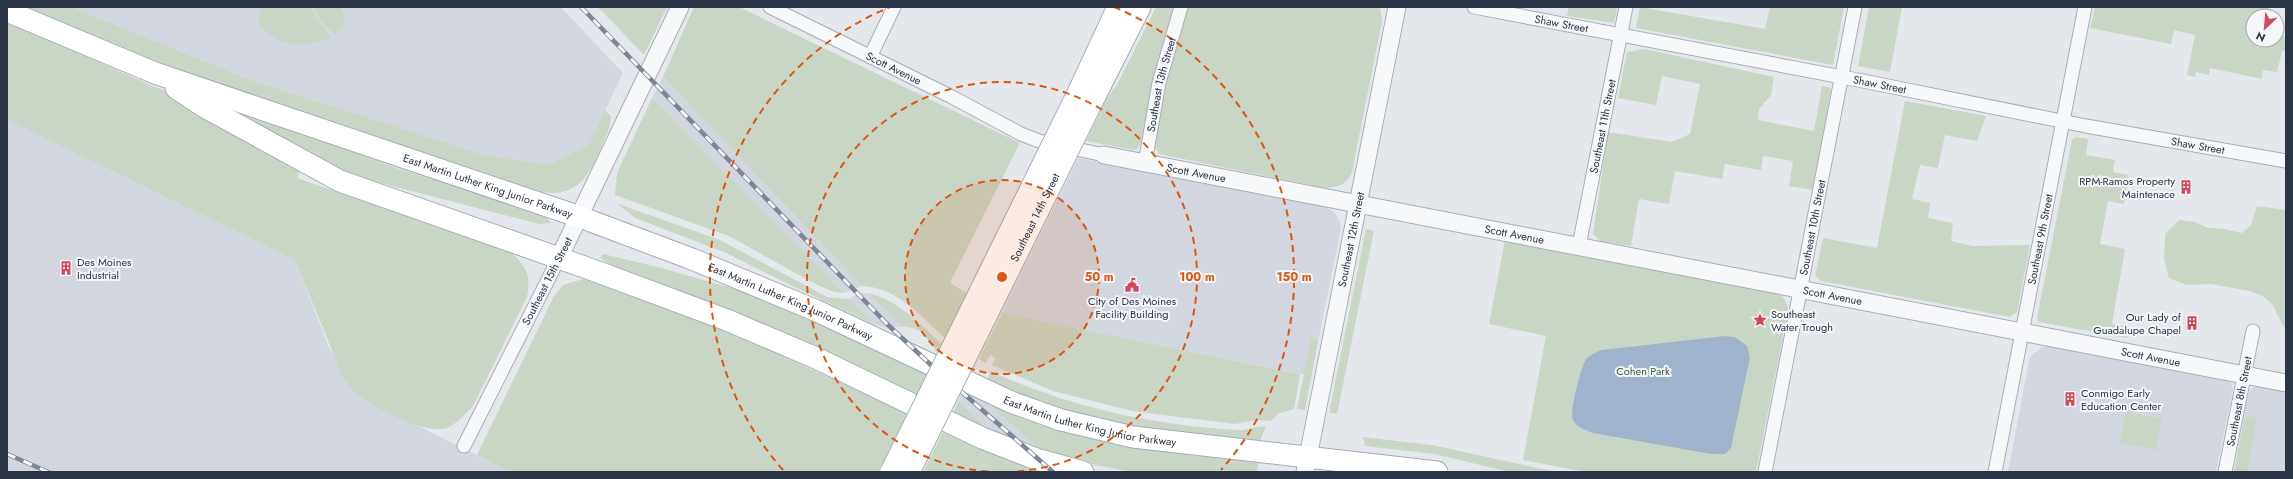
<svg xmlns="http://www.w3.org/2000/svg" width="2293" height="479" viewBox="0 0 2293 479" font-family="Jost,sans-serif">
<rect width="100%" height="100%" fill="#e4e7ec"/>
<path fill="#d2d6de" d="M71 7H561L623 73 589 144 549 165 484 155 251 80Z
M663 77 862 286 844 293 652 98Z
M7 120 295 260 329 348 372 403 511 472 7 471Z
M1078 158 1324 206 1334 212 1339 219 1341 228 1311 376 1002 313Z
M861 293H868L903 327 887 328 876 325 849 299Z
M2050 346 2230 382 2233 389 2216 472H2008L2030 357 2042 347Z
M2259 386 2286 391V472H2234L2248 394 2252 388Z
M963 391 992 404 991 407 1040 449 978 426 958 402Z"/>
<path fill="#c9d6c5" d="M22 7H71L251 80 484 155 549 165 589 144 605 110 611 116 610 126C595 159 587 200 542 192L203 82Z
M262 7H310L317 20 332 37C308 49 274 47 259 24V13Z
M314 7H340C348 17 344 28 335 35L322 22Z
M598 7H667L644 55Z
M694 7H739L1020 143 950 283 969 294 946 339C922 318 898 287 862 286L663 77Z
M1156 7H1175L1143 140 1137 149 1134 150 1086 141 1106 100 1118 83Z
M1185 7H1380L1382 21 1352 172C1347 185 1338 187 1325 188L1159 154 1154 145 1166 76Z
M1569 7H1617L1614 23 1567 16Z
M1640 7 1765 29 1770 7H1844L1833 65 1636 28Z
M1869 7H1902L1890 72 1858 66Z
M2095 7H2268L2266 16H2253V40H2277V35L2286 37V51H2282L2277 72 2263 70 2262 79 2210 68 2209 75 2196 72 2195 77 2187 75 2195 35 2174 30 2171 44 2090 28Z
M7 22 169 93 302 166 297 178 511 252C527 268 531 274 527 297L473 406C465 414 458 423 447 428 426 436 374 407 357 394 352 390 347 383 343 377L295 260 7 120Z
M1644 49 1774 77 1771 95 1759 109 1758 120 1814 131 1822 86 1831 88 1814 190 1789 186 1793 161 1763 156 1761 170 1725 164 1722 179 1675 171 1669 204 1639 199 1631 246 1600 241 1593 234 1608 132 1672 142 1690 134 1700 84 1662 76 1656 105 1618 98 1627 52Z
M201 95 393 167 524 208 547 218 551 223 539 224 353 176Z
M652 98 844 293 834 292 817 285 729 236 615 195 617 173Z
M1905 101 1986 116 1977 141 1945 135 1938 168 1920 165 1912 199 1930 203 1928 218 1953 223 1951 241 1973 246 2030 245 2017 312 2010 317 1821 281 1815 276 1823 238 1877 248Z
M2076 137 2088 139 2086 155 2115 160 2113 172 2129 175 2124 204 2108 201 2100 244 2125 249 2112 324 2129 327 2127 338 2039 322 2037 318 2072 140Z
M618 204 720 240 827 297 849 299 876 325 790 285 726 253 635 218Z
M2257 206 2286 210V328L2283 326 2273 305 2263 296 2249 291 2211 284 2187 285 2169 278 2164 259 2165 234 2179 220 2195 222 2208 228 2224 229 2242 233 2251 225Z
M1366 229 1374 231 1337 414 1330 413V408Z
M1505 240 1774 293C1783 295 1788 302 1788 311L1756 472H1586L1523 460 1546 336 1489 324Z
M603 254 658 267 752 294 853 337 929 374 918 397 680 291 607 263 600 258Z
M583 279C614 285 644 300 674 311 754 342 832 378 909 415L881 472H511L477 455 554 296 563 285Z
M868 293C901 301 919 324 944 346L939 355C929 341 923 326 903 327Z
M1002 313 1300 374 1294 409 1280 413 1270 421 1256 420 1235 424 1132 411 1053 391 992 365 996 358 990 355 986 363 979 359Z
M1311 338 1318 341 1305 410 1297 409Z
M990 371C1070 407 1149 425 1236 430 1246 431 1255 426 1266 426L1260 441C1209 436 1157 432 1106 421 1065 413 1026 397 988 379Z
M958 402 980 422 978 426 953 413Z
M992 404C1024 416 1056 430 1090 438 1145 452 1202 456 1259 462L1257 472 1127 471 1085 463 1040 449 991 407Z
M2126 412 2162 419 2156 450 2120 443Z
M2248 416 2257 418 2247 472H2234L2244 421Z
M943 432 1024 466 1032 472H923Z
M1363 437 1432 445 1556 472H1510L1434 454 1365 446Z"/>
<path fill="#9fb4cc" d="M1725 336 1735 337 1747 346 1750 357 1731 448 1725 454H1711L1593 433C1586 430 1577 428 1573 420 1569 412 1581 367 1586 359 1589 355 1597 352 1602 350Z"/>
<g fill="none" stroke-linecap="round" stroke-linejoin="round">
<defs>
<g id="minor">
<path id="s1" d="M770 7 952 97 1021 134 1039 141 1104 155"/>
<path id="s2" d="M1474 7 1863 81 2086 126 2286 161"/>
<path d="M870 57 894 7"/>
<path id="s3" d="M1145 163 1159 83 1181 7"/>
<path id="s4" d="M1579 246 1626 7"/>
<path d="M464 446 559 258"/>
<path id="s5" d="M1765 472 1855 7"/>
<path id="s6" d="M1995 472 2085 7"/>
<path id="s7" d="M2225 472 2253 331"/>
</g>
<g id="tertiary">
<path id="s8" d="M1104 155 2286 383"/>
<path d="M559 258 680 7"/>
<path id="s9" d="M1305 472 1397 7"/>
</g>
<g id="primary">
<path id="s10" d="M7 11 155 73 580 217 692 259 817 311 1011 402 1061 420 1133 437 1437 472"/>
<path d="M176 88 203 106 340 181 590 269 727 320 816 358 982 438 1039 460 1083 472"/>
<path d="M1076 97 1118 7"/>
<path d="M1091 104 1140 7"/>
</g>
</defs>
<use href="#minor" stroke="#a9aeb7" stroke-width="15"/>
<use href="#tertiary" stroke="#a9aeb7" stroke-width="19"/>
<use href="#primary" stroke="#a3abb8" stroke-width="23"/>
<use href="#minor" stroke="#f7f8fa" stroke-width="13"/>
<use href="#tertiary" stroke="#f7f8fa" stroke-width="17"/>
<use href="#primary" stroke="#fff" stroke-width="21"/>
<defs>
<path id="rail" d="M581 7 886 323 931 365 1053 472
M7 454 48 472"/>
</defs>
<use href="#rail" stroke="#7d8696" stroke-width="4.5"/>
<use href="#rail" stroke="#f4f6f9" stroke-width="3" stroke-dasharray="9" stroke-linecap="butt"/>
<defs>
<g id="primary-bridge">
<path d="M891 472 1076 97"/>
<path id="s11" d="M909 472 1091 104"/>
</g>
</defs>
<use href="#primary-bridge" stroke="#a3abb8" stroke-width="23" stroke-linecap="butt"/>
<use href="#primary-bridge" stroke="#fff" stroke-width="21"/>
</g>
<circle cx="1002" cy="277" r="97" fill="#df570f" fill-opacity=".12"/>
<g fill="none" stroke="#df570f" stroke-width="2" stroke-dasharray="7 5">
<circle cx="1002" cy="277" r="97"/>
<path d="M1000 472A195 195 0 1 1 1004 472"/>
<path d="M783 470A292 292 0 0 1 890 7M1114 7A292 292 0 0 1 1221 470"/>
</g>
<defs>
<symbol id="building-bare" viewBox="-9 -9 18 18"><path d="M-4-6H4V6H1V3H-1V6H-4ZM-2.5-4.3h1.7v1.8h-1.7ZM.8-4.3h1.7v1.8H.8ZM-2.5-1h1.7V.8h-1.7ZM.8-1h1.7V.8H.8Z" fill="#d1495b" stroke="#f4f6f9" stroke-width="2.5" paint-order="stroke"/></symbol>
<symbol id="civic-bare" viewBox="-9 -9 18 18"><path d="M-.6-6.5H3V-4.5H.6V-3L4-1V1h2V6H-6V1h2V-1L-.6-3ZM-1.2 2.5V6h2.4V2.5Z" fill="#d1495b" stroke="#f4f6f9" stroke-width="2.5" paint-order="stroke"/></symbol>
<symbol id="sight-bare" viewBox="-9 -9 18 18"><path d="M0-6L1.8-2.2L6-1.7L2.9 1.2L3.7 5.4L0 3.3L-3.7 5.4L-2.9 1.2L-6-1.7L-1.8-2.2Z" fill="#d1495b" stroke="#f4f6f9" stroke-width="2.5" paint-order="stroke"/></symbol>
</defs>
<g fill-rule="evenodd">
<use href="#building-bare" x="2176" y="177" width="20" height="20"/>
<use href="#building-bare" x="56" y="258" width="20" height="20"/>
<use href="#civic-bare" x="1122" y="275" width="20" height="20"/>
<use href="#sight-bare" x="1750" y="310" width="20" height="20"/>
<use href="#building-bare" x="2182" y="313" width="20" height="20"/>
<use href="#building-bare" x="2060" y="389" width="20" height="20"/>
</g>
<g text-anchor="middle" stroke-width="4" stroke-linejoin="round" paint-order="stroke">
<g font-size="11" fill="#2b3445" stroke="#f4f6f9">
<text dy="4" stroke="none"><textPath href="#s2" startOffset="89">Shaw Street</textPath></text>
<text dy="4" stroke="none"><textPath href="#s1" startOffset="138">Scott Avenue</textPath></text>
<text dy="4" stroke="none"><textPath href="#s2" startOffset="413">Shaw Street</textPath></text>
<text dy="4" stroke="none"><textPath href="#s3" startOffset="80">Southeast 13th Street</textPath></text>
<text dy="4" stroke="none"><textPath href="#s4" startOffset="122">Southeast 11th Street</textPath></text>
<text dy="4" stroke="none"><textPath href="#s2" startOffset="737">Shaw Street</textPath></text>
<text dy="4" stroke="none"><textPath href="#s8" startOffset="94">Scott Avenue</textPath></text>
<text dy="4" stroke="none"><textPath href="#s10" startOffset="512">East Martin Luther King Junior Parkway</textPath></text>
<text dy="4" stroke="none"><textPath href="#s11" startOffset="284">Southeast 14th Street</textPath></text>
<text dy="4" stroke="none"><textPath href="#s5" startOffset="249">Southeast 10th Street</textPath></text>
<text dy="4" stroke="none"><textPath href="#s8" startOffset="418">Scott Avenue</textPath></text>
<text dy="4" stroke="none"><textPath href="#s9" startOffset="237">Southeast 12th Street</textPath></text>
<text dy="4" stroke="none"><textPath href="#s6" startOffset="237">Southeast 9th Street</textPath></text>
<text transform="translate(547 281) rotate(-63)" y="4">Southeast 15th Street</text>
<text dy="4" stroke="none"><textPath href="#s8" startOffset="742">Scott Avenue</textPath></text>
<text dy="4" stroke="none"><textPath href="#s10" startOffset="836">East Martin Luther King Junior Parkway</textPath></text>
<text dy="4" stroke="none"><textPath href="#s8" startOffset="1066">Scott Avenue</textPath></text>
<text dy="4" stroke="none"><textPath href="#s7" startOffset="72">Southeast 8th Street</textPath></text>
<text dy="4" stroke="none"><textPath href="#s10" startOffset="1160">East Martin Luther King Junior Parkway</textPath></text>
</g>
<g font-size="11" fill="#2b3445" stroke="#f4f6f9" text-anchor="start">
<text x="2175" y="185" text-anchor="end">RPM-Ramos Property<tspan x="2175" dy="13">Maintenace</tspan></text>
<text x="77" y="266">Des Moines<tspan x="77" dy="13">Industrial</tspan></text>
<text x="1132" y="305" text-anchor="middle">City of Des Moines<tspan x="1132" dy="13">Facility Building</tspan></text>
<text x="1771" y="318">Southeast<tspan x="1771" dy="13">Water Trough</tspan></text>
<text x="2181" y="321" text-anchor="end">Our Lady of<tspan x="2181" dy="13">Guadalupe Chapel</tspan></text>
<text x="2081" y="397">Conmigo Early<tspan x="2081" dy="13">Education Center</tspan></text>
</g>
<g font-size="11" fill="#3f6138" stroke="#f4f6f9">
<text x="1643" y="375">Cohen Park</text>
</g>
</g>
<circle cx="1002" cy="277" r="6" fill="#df570f" stroke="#f4f6f9" stroke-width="2"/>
<g font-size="12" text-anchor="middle" font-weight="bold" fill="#df570f" stroke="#f4f6f9" stroke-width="4" stroke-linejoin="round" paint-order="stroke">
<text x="1099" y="281">50 m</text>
<text x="1197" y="281">100 m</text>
<text x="1294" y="281">150 m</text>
</g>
<rect width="2293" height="479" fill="none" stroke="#2b3445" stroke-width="16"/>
<g transform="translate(2265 28) rotate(206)"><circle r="19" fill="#f4f6f9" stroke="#a4a8b1"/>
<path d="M0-3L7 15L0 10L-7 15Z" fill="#d1495b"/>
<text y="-6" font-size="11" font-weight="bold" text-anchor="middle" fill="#2b3445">N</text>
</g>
</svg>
